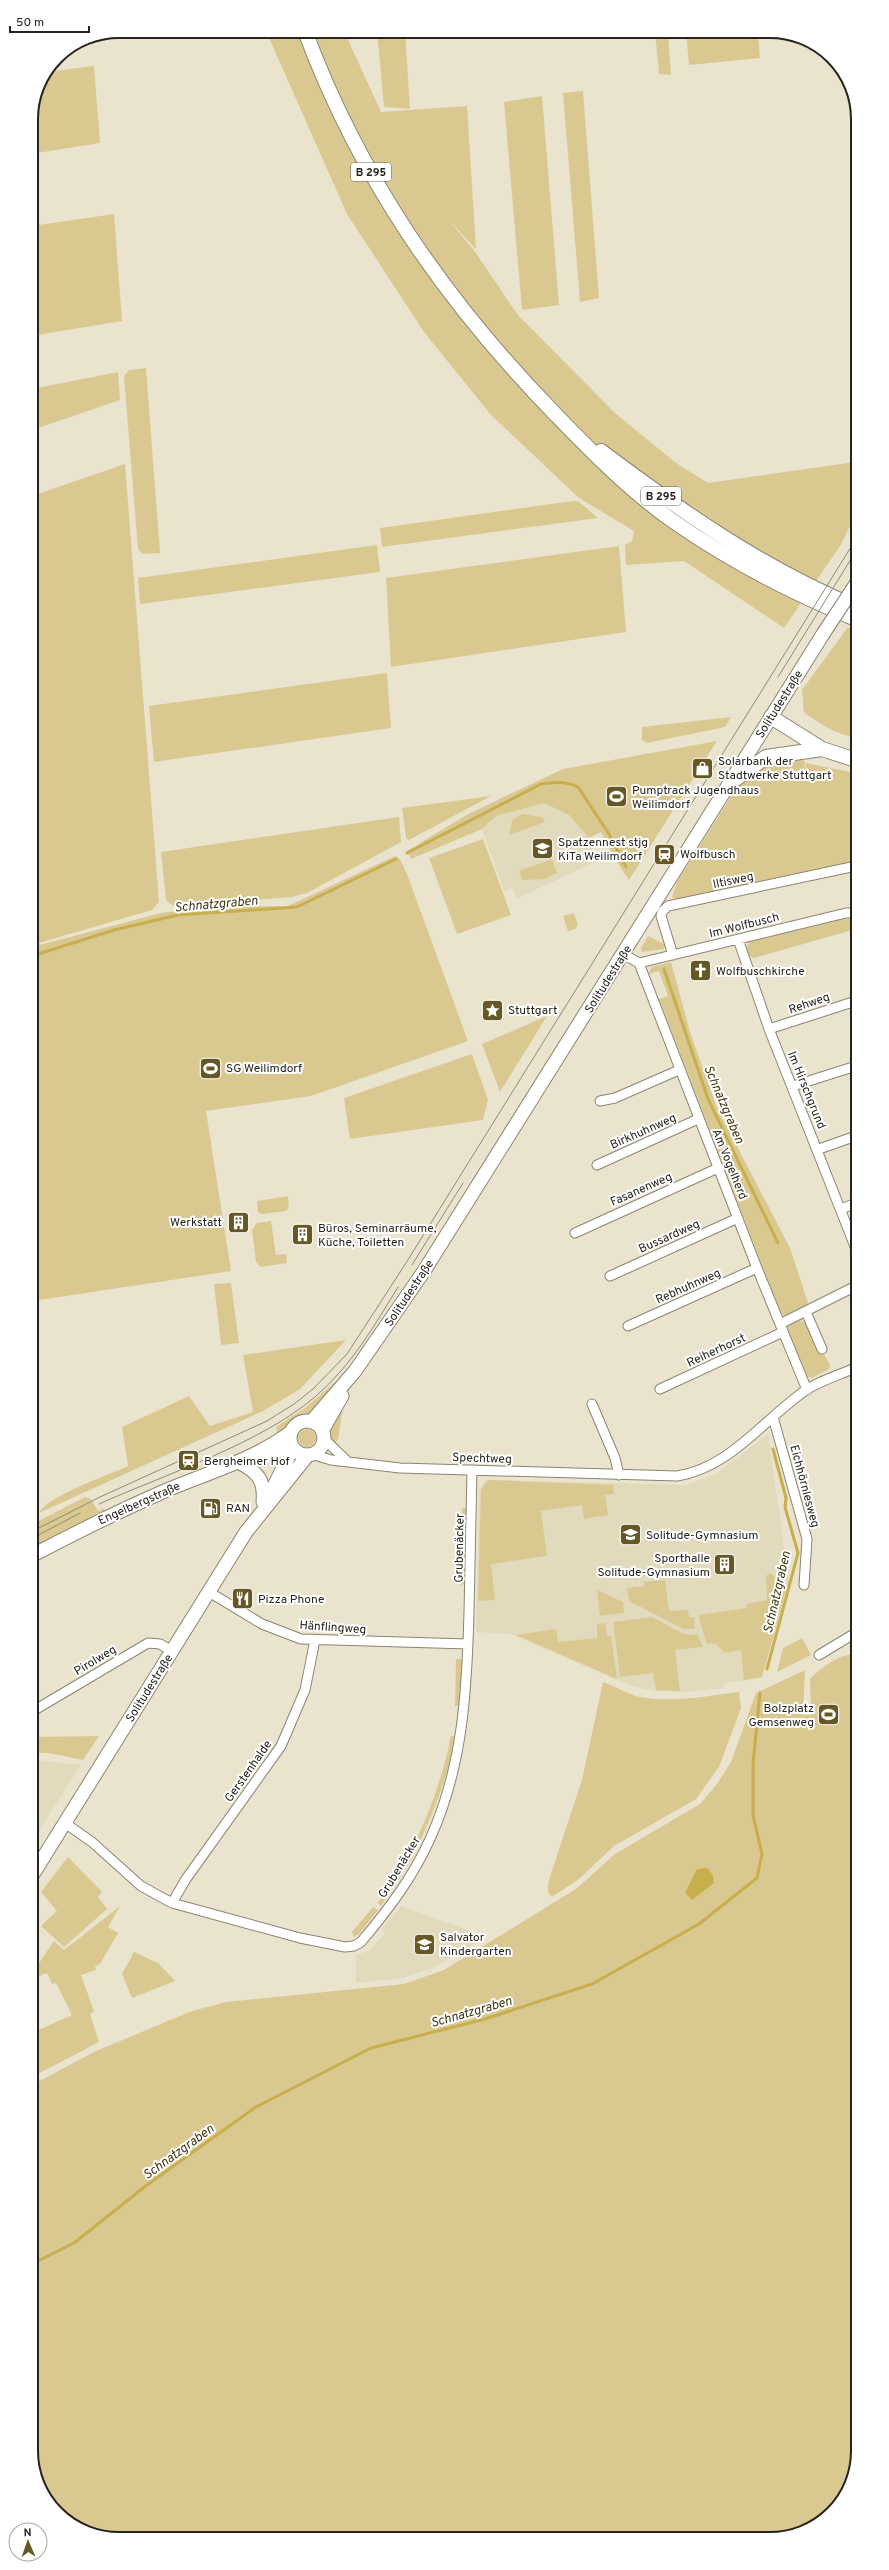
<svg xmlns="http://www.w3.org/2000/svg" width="889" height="2570" viewBox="0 0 889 2570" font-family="Overpass,sans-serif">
<rect width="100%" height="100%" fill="#eae4ce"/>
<path fill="#e2dabc" d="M544 803 569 815 589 838 599 860 516 899 513 888 504 891 482 829 496 816Z
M768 1434 789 1581 762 1678 725 1683 723 1688 685 1692 655 1691 631 1686 511 1634 476 1632 479 1490 486 1480 686 1485 716 1474Z
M33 1760 81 1765 33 1840Z
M401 1906 486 1937 433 1968 402 1978 356 1983V1955L370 1950 385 1933 381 1930Z"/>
<path fill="#d9c991" d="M266 31H344L381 112 467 106 476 249 449 220 476 253 517 314 615 413 676 463 708 483 855 462V516L840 546 784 628 684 561 626 565 625 545 632 541 634 531 579 498 491 415 424 332 347 214Z
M377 31H405L410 109 384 107Z
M655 31H668L671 75 659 74Z
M686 31H758L760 58 689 65Z
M94 66 100 143 31 154C31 125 30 97 46 72Z
M583 91 599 298 580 302 563 93Z
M542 96 559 305 522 310 504 102Z
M114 214 122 321 31 336V226Z
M146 368 160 553 143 554 138 549 124 376 129 370Z
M118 372 120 400 32 430V389Z
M125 464 159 902 152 910 32 945V496Z
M573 501H578L598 518 382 547 380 528Z
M377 545 380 572 140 604 138 578Z
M619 546 626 632 391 667 386 578Z
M848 627 856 632V737C837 736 820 723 804 713L802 690Z
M387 673 391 728 154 762 149 706Z
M731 717 725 727 647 743 642 740V727Z
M717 741 629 880 612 854 601 832 589 838 569 815 544 803 496 816 482 829 411 859 407 851 468 814 563 769Z
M798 755 805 762 804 781 806 763 856 773V867L679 903 672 897 677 882 737 787C753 769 776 762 798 755Z
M491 796 409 840 406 838 402 808Z
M522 814 542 817 545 822 509 835 512 820Z
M399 817 401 842 307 893 292 897 180 906 172 905 166 900 161 852Z
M483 839 511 915 457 934 429 858Z
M395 856 400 859 407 874 468 1041 311 1096 206 1111 231 1271 33 1301 32 947 161 913 215 906H288Z
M552 859 557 873 545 879 522 880 519 871Z
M574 913 578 925 575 929 568 931 563 916Z
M843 919H856V929L754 958 746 954 745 950 749 942Z
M648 936 666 945 664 949 642 952 641 948Z
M671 962 690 1032 717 1108 790 1248 809 1306 787 1316 781 1314 659 999 668 996 659 971 649 974 651 967Z
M547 1016 500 1092 482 1044Z
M472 1054 488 1100 483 1120 350 1139 344 1098Z
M288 1196 289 1207 286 1211 262 1214 258 1212 257 1201Z
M271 1221 276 1255 286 1254 287 1263 261 1267 256 1262 252 1230 257 1223Z
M231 1283 239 1343 221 1345 214 1284Z
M799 1320 807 1323 830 1365 829 1369 812 1378 807 1377 804 1372 787 1327 790 1323Z
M346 1340 300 1389 263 1411 39 1513C47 1496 109 1475 128 1466L122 1427 189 1396 210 1426 253 1412 243 1355Z
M335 1382 337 1384 311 1414 294 1419 278 1436 276 1427 305 1408Z
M344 1401 338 1439 335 1445C323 1429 335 1416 344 1401Z
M298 1438a9 9 0 1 1 18 0a9 9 0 1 1-18 0Z
M491 1480 613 1485 614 1494 605 1495 608 1515 584 1519 582 1505 541 1511 547 1556 491 1564 495 1600 478 1601 481 1490 487 1481Z
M85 1497 90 1498 98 1511 104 1508 105 1510 33 1548V1524Z
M462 1508H467L464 1584 460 1585Z
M770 1573 787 1586 762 1677 744 1680 741 1650 725 1653 715 1643 707 1644 698 1615 747 1608V1604L767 1600 766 1576Z
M665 1580 669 1611 688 1610 689 1617H694L695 1629H684L629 1601 627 1588 644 1586V1582Z
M597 1590 623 1602 624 1613 600 1616Z
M652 1617 684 1634 698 1635 703 1647 675 1650 680 1691 656 1690 653 1673 620 1677 613 1622Z
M605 1623 607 1636H611L617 1679 516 1635 556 1629 558 1642 597 1638V1624Z
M802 1638 811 1655 777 1672 783 1648Z
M853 1654 857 1658 858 2451 840 2505 793 2536 113 2539 61 2517 34 2474V2084L96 2051 192 2011 226 2002 404 1984 444 1970 576 1889 615 1854 700 1804 717 1784 731 1762 756 1693 805 1670 803 1715H811L810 1679C821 1668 838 1655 853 1654Z
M456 1659H462L459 1706H455Z
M603 1682C615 1686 628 1694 640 1697 673 1703 707 1696 739 1692L741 1708 719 1767 696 1799 614 1846 579 1879 552 1897 548 1892V1883L582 1780Z
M99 1736 83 1760 48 1753H33V1737Z
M451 1736 456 1737C447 1778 433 1816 414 1853L411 1851C429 1814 443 1777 451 1736Z
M409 1854 413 1857 381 1906 378 1903Z
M68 1857 102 1892 98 1897 107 1909 64 1947 41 1926 57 1911 41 1892Z
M120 1906 108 1927 118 1933 100 1964 95 1966 96 1970 81 1975 94 2011 90 2014 99 2042 34 2076V2032L72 2015 56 1983 52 1984 47 1973 33 1979V1972L54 1941 64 1950Z
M373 1907 378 1910 359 1934 354 1937 352 1932Z
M134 1952 158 1963 175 1981 132 1998 122 1974Z"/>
<path fill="#c8ae4d" d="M707 1868 713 1875 714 1883 692 1900 685 1893 697 1869Z"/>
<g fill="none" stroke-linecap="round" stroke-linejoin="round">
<path stroke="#c8ae4d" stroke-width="3" d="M407 853 541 784C554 782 566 781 578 787L609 834 626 867
M32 956 114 930 178 915 297 907 396 859
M664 969 708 1099 778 1243
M767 1669 798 1553 785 1507 786 1498 773 1449
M34 2263 74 2243 147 2185 256 2107 371 2048 485 2019 592 1984 699 1924 757 1878 762 1854 753 1815V1764L760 1693"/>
<defs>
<path id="street" d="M738 939 769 1029 856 1249
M623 954 639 963 757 1268 807 1390
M673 955 661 916 662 912 668 906 856 866
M639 963 846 913H856
M769 1029 856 1001
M793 1086 856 1066
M600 1101 615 1098 679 1070
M819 1149 856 1136
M597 1165 698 1119
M841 1209 856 1203
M575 1233 718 1168
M610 1276 738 1218
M806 1312 822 1349
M780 1324 856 1286
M628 1326 757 1268
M660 1389 783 1332
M592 1404 615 1458 619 1475
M773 1417 807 1539 804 1585
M323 1438 346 1460
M311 1454 331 1460 400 1468 677 1476C730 1468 764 1419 806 1390 821 1380 840 1375 857 1367
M209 1592 262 1624 301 1639 468 1644
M819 1655 857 1632
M33 1711 148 1643 160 1644 172 1651
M65 1823 92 1842 141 1886 172 1903 300 1938 345 1947 354 1946 361 1942C388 1910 413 1877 430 1839 463 1767 467 1690 469 1612 470 1565 471 1517 472 1470
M172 1903 186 1879 281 1746 305 1690 315 1640"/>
<path id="secondary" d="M290 1438a17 17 0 1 1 34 0a17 17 0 1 1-34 0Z
M311 1422 355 1371 424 1271 823 634
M322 1431 342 1396
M255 1457 292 1447
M240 1463C258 1472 265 1481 263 1502
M270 1494 293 1448
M33 1555C77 1532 121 1510 167 1490 210 1472 253 1460 291 1432
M33 1874 246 1532 308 1455"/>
<path id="primary" d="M305 31C360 179 446 302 556 415 593 453 629 490 673 521 729 560 792 593 856 619
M601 451C681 511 762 568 856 607
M771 717 822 749 856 760
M730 783 766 757 822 749"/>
</defs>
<use href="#street" stroke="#8a8571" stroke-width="11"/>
<use href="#secondary" stroke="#8a8571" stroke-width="15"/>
<use href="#primary" stroke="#8a8571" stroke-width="16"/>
<use href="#street" stroke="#fff" stroke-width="9"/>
<use href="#secondary" stroke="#fff" stroke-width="13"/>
<use href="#primary" stroke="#fff" stroke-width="14"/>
<path stroke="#8e8a7b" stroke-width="1" d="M778 677 856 551
M412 1265 463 1183
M99 1504C166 1474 262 1443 316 1396 351 1366 375 1325 398 1287
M33 1531 100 1497 267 1421 294 1404 313 1389 347 1354 406 1263 856 539
M33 1538 80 1513"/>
<defs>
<path id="secondary-bridge" d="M823 634 856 584"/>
</defs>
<use href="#secondary-bridge" stroke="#8a8571" stroke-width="15" stroke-linecap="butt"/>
<use href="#secondary-bridge" stroke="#fff" stroke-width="13"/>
</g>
<defs>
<symbol id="shop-square" viewBox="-11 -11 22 22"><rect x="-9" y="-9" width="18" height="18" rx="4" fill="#655825" stroke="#fff"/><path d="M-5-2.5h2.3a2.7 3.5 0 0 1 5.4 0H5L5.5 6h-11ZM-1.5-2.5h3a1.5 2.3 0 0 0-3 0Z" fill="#fff"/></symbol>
<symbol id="stadium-square" viewBox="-11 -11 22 22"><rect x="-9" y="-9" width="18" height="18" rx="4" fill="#655825" stroke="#fff"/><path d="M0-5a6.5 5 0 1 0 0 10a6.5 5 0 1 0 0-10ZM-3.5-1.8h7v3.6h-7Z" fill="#fff"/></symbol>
<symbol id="school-square" viewBox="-11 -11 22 22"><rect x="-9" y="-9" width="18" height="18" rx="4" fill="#655825" stroke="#fff"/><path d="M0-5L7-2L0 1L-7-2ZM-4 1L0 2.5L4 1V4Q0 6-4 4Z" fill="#fff"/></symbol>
<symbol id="station-square" viewBox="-11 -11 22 22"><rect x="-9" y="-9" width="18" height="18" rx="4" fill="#655825" stroke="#fff"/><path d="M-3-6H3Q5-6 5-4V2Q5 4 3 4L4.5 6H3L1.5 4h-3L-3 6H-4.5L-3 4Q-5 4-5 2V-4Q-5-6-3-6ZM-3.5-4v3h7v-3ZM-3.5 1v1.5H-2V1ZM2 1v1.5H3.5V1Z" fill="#fff"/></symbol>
<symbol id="church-square" viewBox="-11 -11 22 22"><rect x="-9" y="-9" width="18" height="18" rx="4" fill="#655825" stroke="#fff"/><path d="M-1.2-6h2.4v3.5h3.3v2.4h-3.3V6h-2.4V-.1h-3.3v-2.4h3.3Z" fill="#fff"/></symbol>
<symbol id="sight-square" viewBox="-11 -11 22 22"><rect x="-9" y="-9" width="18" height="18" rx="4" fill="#655825" stroke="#fff"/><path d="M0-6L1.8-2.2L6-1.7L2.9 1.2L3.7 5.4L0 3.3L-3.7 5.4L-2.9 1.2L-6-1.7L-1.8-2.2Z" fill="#fff"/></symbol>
<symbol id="building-square" viewBox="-11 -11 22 22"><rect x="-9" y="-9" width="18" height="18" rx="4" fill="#655825" stroke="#fff"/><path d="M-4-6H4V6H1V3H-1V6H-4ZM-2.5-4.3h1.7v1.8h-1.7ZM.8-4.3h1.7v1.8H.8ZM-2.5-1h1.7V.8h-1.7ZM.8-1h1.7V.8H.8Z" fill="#fff"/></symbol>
<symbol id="fuel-square" viewBox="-11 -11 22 22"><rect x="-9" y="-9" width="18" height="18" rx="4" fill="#655825" stroke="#fff"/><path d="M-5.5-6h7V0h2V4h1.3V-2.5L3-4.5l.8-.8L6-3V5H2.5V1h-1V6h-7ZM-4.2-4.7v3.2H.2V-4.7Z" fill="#fff"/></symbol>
<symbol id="restaurant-square" viewBox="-11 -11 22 22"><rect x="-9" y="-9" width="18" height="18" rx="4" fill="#655825" stroke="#fff"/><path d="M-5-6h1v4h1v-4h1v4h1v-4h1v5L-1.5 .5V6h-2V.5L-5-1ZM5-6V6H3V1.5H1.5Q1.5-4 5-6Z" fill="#fff"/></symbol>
</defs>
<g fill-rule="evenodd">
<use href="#shop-square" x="690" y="756" width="25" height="25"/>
<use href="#stadium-square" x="604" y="784" width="25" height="25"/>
<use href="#school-square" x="530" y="836" width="25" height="25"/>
<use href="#station-square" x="652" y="842" width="25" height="25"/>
<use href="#church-square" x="688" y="958" width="25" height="25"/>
<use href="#sight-square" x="480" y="998" width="25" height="25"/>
<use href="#stadium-square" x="198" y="1056" width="25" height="25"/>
<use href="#building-square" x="226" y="1210" width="25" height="25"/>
<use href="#building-square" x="290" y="1222" width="25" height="25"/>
<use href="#station-square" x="176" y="1448" width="25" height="25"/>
<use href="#fuel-square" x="198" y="1496" width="25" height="25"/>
<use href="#school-square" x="618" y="1522" width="25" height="25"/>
<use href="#building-square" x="712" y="1552" width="25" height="25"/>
<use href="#restaurant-square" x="230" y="1586" width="25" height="25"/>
<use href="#stadium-square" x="816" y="1702" width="25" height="25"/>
<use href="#school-square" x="412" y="1932" width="25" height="25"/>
</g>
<g text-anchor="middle" stroke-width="4" stroke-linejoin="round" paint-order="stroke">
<g fill="#fff" stroke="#66655f" stroke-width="1">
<rect x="351" y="163" width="40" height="18" rx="3"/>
<rect x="641" y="487" width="40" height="18" rx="3"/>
</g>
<g font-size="11" font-weight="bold" fill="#25231b">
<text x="371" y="176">B 295</text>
<text x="661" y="500">B 295</text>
</g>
<g font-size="12" fill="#25231b" stroke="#fff">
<text transform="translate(779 704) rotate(-58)" y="4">Solitudestraße</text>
<text transform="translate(733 880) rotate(-12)" y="4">Iltisweg</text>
<text transform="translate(744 925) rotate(-14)" y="4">Im Wolfbusch</text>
<text transform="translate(608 979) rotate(-58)" y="4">Solitudestraße</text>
<text transform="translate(809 1003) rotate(-19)" y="4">Rehweg</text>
<text transform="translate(807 1090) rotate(68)" y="4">Im Hirschgrund</text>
<text transform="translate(643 1131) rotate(-24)" y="4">Birkhuhnweg</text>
<text transform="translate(730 1164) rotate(68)" y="4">Am Vogelherd</text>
<text transform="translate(641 1189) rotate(-24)" y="4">Fasanenweg</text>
<text transform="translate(669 1236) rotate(-24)" y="4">Bussardweg</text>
<text transform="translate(688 1286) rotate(-24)" y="4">Rebhuhnweg</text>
<text transform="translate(409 1293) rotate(-56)" y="4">Solitudestraße</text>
<text transform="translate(716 1350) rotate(-25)" y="4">Reiherhorst</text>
<text transform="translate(482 1458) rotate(2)" y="4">Spechtweg</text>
<text transform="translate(805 1486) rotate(75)" y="4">Eichhörnlesweg</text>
<text transform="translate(139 1503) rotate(-24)" y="4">Engelbergstraße</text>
<text transform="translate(459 1548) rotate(-89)" y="4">Grubenäcker</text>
<text transform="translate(333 1627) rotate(4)" y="4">Hänflingweg</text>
<text transform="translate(95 1660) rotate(-31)" y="4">Pirolweg</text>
<text transform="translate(149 1688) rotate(-58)" y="4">Solitudestraße</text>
<text transform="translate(248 1771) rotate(-55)" y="4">Gerstenhalde</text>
<text transform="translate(399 1867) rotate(-59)" y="4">Grubenäcker</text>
</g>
<g font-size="12" fill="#25231b" stroke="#fff" text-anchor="start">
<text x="718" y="765">Solarbank der<tspan x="718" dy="14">Stadtwerke Stuttgart</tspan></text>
<text x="632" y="794">Pumptrack Jugendhaus<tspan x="632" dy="14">Weilimdorf</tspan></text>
<text x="558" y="846">Spatzennest stjg<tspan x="558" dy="14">KiTa Weilimdorf</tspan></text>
<text x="680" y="858">Wolfbusch</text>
<text x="716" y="975">Wolfbuschkirche</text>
<text x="508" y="1014">Stuttgart</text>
<text x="226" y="1072">SG Weilimdorf</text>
<text x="222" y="1226" text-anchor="end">Werkstatt</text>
<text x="318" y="1232">Büros, Seminarräume,<tspan x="318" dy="14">Küche, Toiletten</tspan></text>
<text x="204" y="1465">Bergheimer Hof</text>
<text x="226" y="1512">RAN</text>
<text x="646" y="1539">Solitude-Gymnasium</text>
<text x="710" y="1562" text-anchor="end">Sporthalle<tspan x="710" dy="14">Solitude-Gymnasium</tspan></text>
<text x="258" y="1603">Pizza Phone</text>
<text x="814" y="1712" text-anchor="end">Bolzplatz<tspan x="814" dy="14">Gemsenweg</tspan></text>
<text x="440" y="1941">Salvator<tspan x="440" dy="14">Kindergarten</tspan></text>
</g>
<g font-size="13" font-style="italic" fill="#40350b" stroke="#fff">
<text transform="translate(216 903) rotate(-5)" y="5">Schnatzgraben</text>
<text transform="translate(725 1104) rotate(67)" y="5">Schnatzgraben</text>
<text transform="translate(776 1592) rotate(-77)" y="5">Schnatzgraben</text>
<text transform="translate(471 2011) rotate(-16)" y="5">Schnatzgraben</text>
<text transform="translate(178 2151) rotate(-36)" y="5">Schnatzgraben</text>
</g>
</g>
<path d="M0 0H889V2570H0ZM119 38H770A81 81 0 0 1 851 119V2451A81 81 0 0 1 770 2532H119A81 81 0 0 1 38 2451V119A81 81 0 0 1 119 38Z" fill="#fff" fill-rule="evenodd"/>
<path fill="none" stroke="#25231b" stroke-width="2" d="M119 38H770A81 81 0 0 1 851 119V2451A81 81 0 0 1 770 2532H119A81 81 0 0 1 38 2451V119A81 81 0 0 1 119 38Z"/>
<g transform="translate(28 2542) rotate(358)"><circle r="19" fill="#ffffff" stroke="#a8a7a4"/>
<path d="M0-3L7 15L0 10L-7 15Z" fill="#655825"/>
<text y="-6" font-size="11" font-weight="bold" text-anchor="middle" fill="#25231b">N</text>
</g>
<path d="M10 26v6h79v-6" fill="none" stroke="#25231b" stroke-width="2"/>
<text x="16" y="26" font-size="12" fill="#25231b" stroke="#ffffff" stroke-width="3" paint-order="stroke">50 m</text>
</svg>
